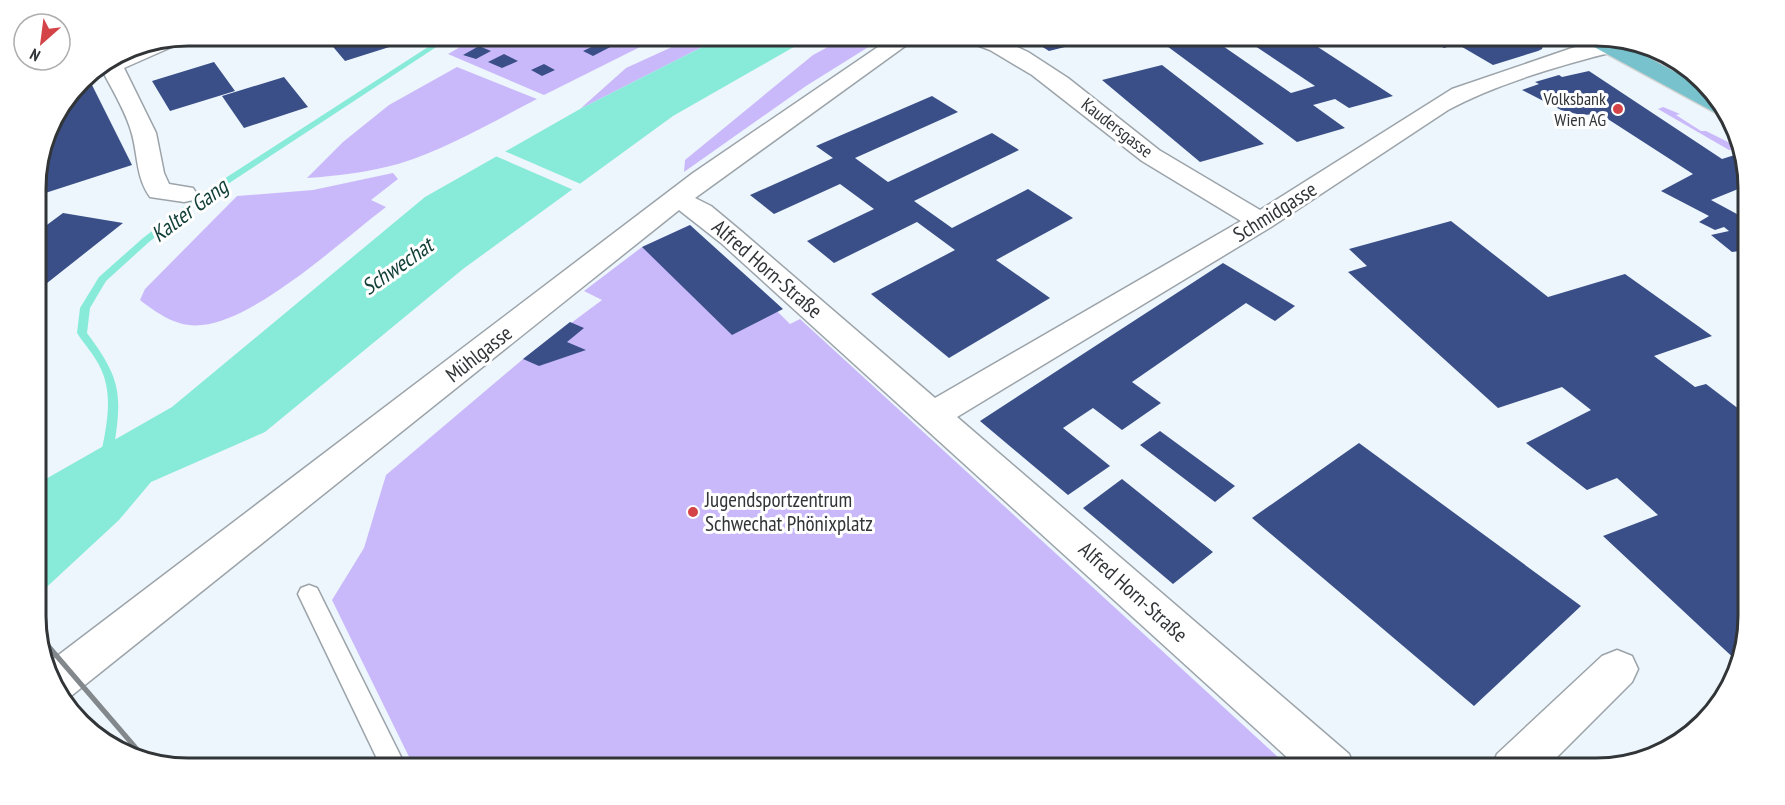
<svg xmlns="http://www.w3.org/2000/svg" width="1785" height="805" viewBox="0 0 1785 805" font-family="'PT Sans Narrow',sans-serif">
<rect width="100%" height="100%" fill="#edf6fc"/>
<path fill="#cab9fa" d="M479 36H662L544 95 448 54Z
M696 36H724L580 109 626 68Z
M848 36H886L806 86 684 172 685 160 813 55Z
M457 67 537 99C492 122 447 149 398 164 369 172 338 176 307 178L343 142 389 105Z
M1663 107 1680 114 1676 115 1701 131H1706L1736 146 1734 150H1729L1658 109Z
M393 173 398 179 371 200 386 207C341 241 258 319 202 325 178 328 158 314 140 300L145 289 237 196 313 190Z
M690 225 790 324 800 319 1291 769H415L332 600 364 548 386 475 523 359 602 300 584 291 642 247Z"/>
<path fill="#88ead8" d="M724 36H819L792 48 673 116 463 269 265 432 151 482 119 520 37 596V484L172 407 425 197 580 109Z"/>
<path fill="#edf6fc" d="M502 150 583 185 576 191 493 155Z"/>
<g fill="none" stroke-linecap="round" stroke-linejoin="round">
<path fill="#88ead8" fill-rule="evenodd" d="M445 36H453L205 199 149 242 106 281 90 308 87 333C123 381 122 396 113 454L111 457H103L101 454C107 424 114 393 99 365 93 353 84 344 77 333L80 308 99 277 143 238 199 195Z"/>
</g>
<path fill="#3a4f88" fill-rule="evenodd" d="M324 36H395L402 43 345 61Z
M1025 36H1105V37L1049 51Z
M1163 36H1301L1393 96 1349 108 1335 99 1313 105 1345 128 1297 142 1156 38ZM1243 38 1315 86 1291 93 1220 44Z
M1423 36H1530L1543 45 1542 49 1538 51 1493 65 1457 44 1444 48Z
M610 38 620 42 593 56 583 51Z
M479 46 491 51 476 59 463 55Z
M504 54 518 61 502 68 488 62Z
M214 62 235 91 170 111 152 81Z
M544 64 555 70 542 76 531 70Z
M1162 65 1264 144 1200 162 1102 80Z
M1589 71 1722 159 1741 153 1748 169V185L1711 200 1748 220V250L1732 252 1711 235 1729 231 1724 227 1715 230 1699 222 1709 216 1661 191 1693 174 1600 114 1581 115 1561 110 1522 90 1539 84 1535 82 1559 75 1562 77Z
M87 75 132 165 36 196V179L52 122Z
M284 77 308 107 244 128 222 96Z
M932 96 958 112 855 158 888 182 992 133 1019 150 914 201 952 228 1028 189 1073 218 996 260 1050 298 949 358 871 294 955 250 917 222 834 263 807 241 874 209 840 184 774 214 750 195 833 158 816 146Z
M63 213 123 223 37 291 36 233Z
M1451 221 1548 297 1625 274 1712 336 1654 356 1695 387 1706 384 1748 416 1749 616 1740 664 1603 536 1658 515 1617 478 1587 490 1526 443 1591 410 1562 387 1498 408 1348 272 1367 266 1349 249Z
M690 225 783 309 732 335 642 247Z
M1223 263 1295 306 1275 321 1246 303 1132 382 1161 403 1122 430 1093 408 1063 428 1110 466 1068 495 980 421Z
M570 322 584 328 567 342 586 350 539 366 523 359Z
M1160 431 1235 486 1215 502 1140 445Z
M1359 443 1581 606 1474 706 1252 518Z
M1122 479 1213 552 1173 584 1083 508Z"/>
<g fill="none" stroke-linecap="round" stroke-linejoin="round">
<defs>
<path id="lane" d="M309 585 317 588 407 769H382L298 594 301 588Z"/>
<path id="street" d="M894 36H919L695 198 711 206 741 231 935 398 1241 221 1142 161 1032 75 990 50 966 41 963 36H993L1028 52 1068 78 1159 150 1260 210 1452 89 1572 48 1609 39 1617 41 1620 46 1617 51C1564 64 1496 84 1448 110L1271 227 957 417 1349 754 1355 769H1300L721 243 679 210 71 696 63 698 48 663 693 173Z
M178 38 176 45 124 68 156 133 164 173 169 184 193 188 197 194 193 200 184 202 150 197C136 177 138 156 132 134 126 111 111 88 100 66L134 47Z
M1617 650 1632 656 1638 669 1632 682 1545 769H1491L1497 754 1602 656Z"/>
<path id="primary" d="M1580 36 1614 39 1714 93 1725 113 1714 112 1583 41Z"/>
</defs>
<use href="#lane" stroke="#9ca4aa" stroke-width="3"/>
<use href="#street" stroke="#9ca4aa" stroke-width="3"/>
<use href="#primary" stroke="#d2d3d3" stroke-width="3"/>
<use href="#lane" fill="#fff" fill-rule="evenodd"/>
<use href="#street" fill="#fff" fill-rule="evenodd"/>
<use href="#primary" fill="#77c2cd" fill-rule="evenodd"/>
<path stroke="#82888c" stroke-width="5" d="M37 633 147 761"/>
</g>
<g fill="#d34347" stroke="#fff" stroke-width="2">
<circle cx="1618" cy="109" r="6"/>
<circle cx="693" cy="512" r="6"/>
</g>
<g text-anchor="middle" stroke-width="6" stroke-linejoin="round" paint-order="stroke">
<g font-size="18" fill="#313537" stroke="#fff" text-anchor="end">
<text x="1606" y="105">Volksbank<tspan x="1606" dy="21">Wien AG</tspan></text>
</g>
<g font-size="18" fill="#313537" stroke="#fff">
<text transform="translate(1117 128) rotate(38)" y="6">Kaudersgasse</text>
</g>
<g font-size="21" fill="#313537" stroke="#fff">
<text transform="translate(1275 212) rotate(-32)" y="7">Schmidgasse</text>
<text transform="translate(767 269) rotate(41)" y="7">Alfred Horn-Straße</text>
<text transform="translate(479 354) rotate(-38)" y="7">Mühlgasse</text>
<text transform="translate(1133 592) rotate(42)" y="7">Alfred Horn-Straße</text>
</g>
<g font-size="21" fill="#313537" stroke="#fff" text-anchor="start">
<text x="705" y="507">Jugendsportzentrum<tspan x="705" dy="24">Schwechat Phönixplatz</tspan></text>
</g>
<g font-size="22" font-style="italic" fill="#134139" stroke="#fff">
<text transform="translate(189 210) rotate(-37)" y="8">Kalter Gang</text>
<text transform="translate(397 266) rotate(-35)" y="8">Schwechat</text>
</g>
</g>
<path d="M0 0H1785V805H0ZM188 46H1596A142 142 0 0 1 1738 188V616A142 142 0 0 1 1596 758H188A142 142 0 0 1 46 616V188A142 142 0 0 1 188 46Z" fill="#fff" fill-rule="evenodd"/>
<path fill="none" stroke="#313537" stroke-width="3" d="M188 46H1596A142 142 0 0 1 1738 188V616A142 142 0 0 1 1596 758H188A142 142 0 0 1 46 616V188A142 142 0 0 1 188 46Z"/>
<g transform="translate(42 42) rotate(208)"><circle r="28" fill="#ffffff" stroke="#adaeaf" stroke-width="1.5"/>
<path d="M0-4.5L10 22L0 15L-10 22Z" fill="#d34347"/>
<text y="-9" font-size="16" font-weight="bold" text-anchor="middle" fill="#313537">N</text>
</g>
</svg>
